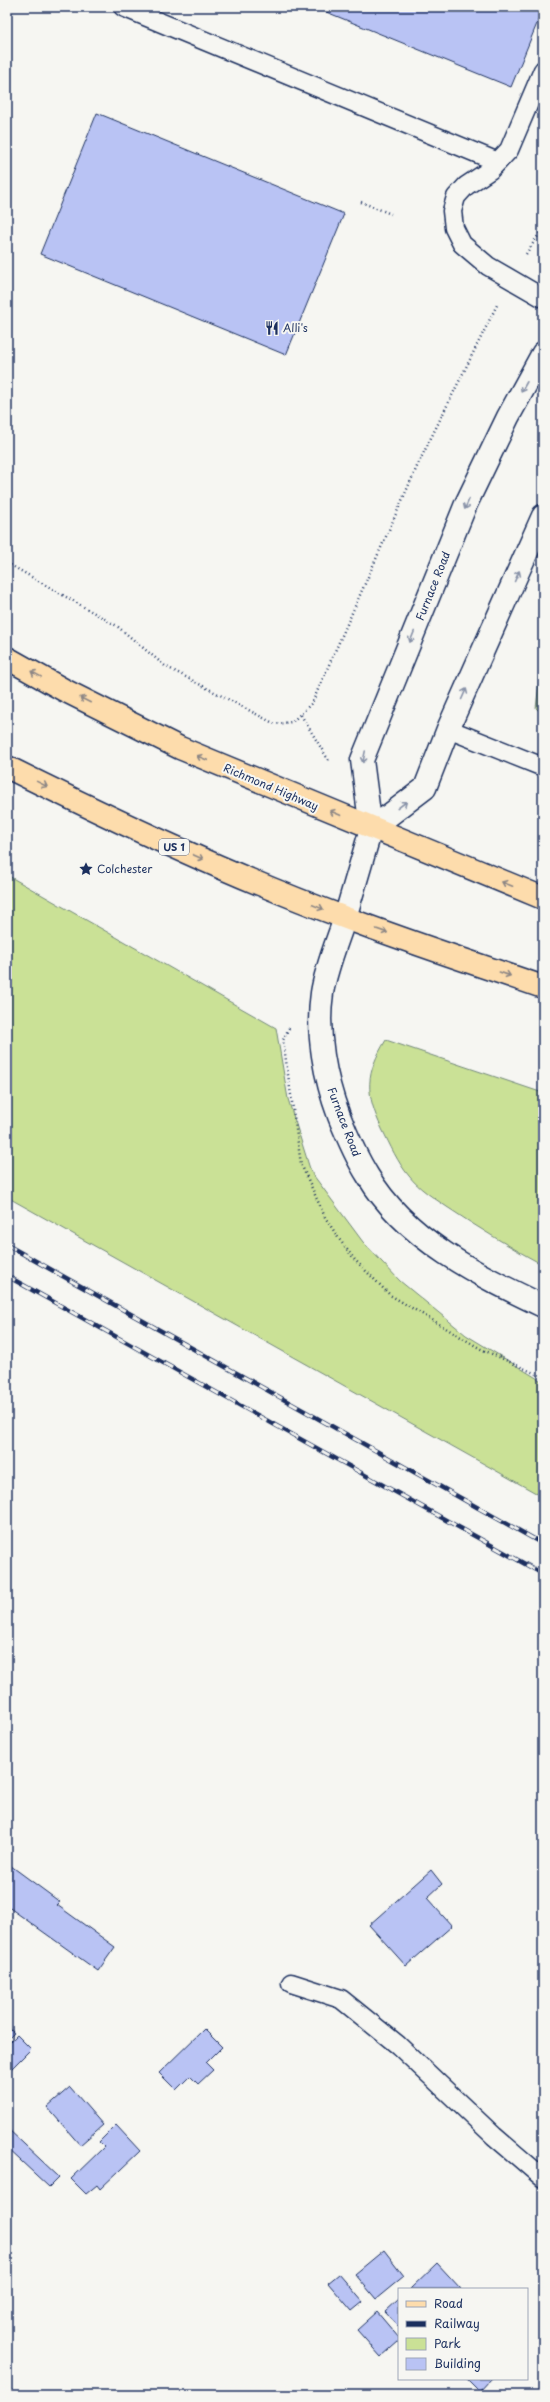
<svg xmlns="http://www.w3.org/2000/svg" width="550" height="2402" viewBox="0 0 550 2402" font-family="'Playpen Sans',sans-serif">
<rect width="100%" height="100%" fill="#f6f6f2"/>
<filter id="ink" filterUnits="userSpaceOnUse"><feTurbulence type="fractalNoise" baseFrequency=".025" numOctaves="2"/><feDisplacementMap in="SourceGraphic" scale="8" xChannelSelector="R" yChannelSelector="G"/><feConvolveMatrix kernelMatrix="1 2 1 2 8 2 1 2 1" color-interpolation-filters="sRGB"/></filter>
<g filter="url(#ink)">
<path fill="#cae196" stroke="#72887a" d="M543 669V715L536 708 540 675Z
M7 875 276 1028 288 1099 311 1172 363 1242 400 1281 466 1335 543 1382V1497L7 1197Z
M386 1040 543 1093V1265C510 1247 478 1228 447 1207 434 1198 419 1189 409 1176 398 1163 390 1145 382 1129 365 1093 365 1074 386 1040Z"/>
<path fill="#b9c3f4" stroke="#1b2f5e" d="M314 7H543V9L511 87Z
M97 113 344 214 286 355 40 254Z
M7 1863 60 1902 57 1905 115 1947 98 1971 7 1906Z
M431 1870 442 1884 427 1898 452 1926 406 1966 369 1925Z
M7 2026 14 2033 7 2040Z
M204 2029 222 2047 206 2063 213 2070 198 2084 190 2076 176 2090 159 2073Z
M17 2035 31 2049 7 2073V2045Z
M70 2087 103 2125 80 2145 47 2107Z
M116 2125 140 2151 100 2189 97 2185 86 2194 71 2179 104 2147 99 2142Z
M7 2128 59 2177 49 2187 7 2148Z
M384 2250 404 2276 376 2299 355 2274Z
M437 2263 461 2289H410Z
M339 2274 363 2302 352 2311 328 2283Z
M399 2299V2327L385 2312Z
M377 2312 399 2338V2341L381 2357 357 2330Z
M467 2379H492L480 2392Z"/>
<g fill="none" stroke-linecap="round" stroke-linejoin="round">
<defs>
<path id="service" d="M123 7 498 162
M543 70 509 150 490 170 466 186 456 197 452 211 454 228 462 244 488 266 543 298
M448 729 543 767
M291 1983 341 1999 398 2045 494 2136 543 2178"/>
<path id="tertiary" d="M345 918C337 942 326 968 322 993 316 1033 325 1079 339 1116 347 1136 356 1157 368 1176 406 1240 478 1275 543 1306"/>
<path id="secondary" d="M371 829 425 788 448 729 543 516
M345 918 371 829 362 760 466 504 508 417 543 353"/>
<path id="primary" d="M7 658 64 690 180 748 543 898
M7 767C118 822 230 875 346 918 411 943 477 964 543 987"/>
</defs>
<use href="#service" stroke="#1b2f5e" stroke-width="21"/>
<use href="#tertiary" stroke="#1b2f5e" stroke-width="25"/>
<use href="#secondary" stroke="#1b2f5e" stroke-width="25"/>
<use href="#primary" stroke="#1b2f5e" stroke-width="25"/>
<path stroke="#1b2f5e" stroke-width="2.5" stroke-dasharray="1 3" stroke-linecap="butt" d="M361 202 391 214
M526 254 543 228
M7 563 117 626 165 666 275 724 292 722 312 703 420 460 497 305
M301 715 329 761
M289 1028 283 1040 301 1164 325 1217 339 1239 355 1260 390 1295 481 1349 543 1377"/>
<use href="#service" stroke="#f6f6f2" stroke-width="18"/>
<use href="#tertiary" stroke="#f6f6f2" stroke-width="22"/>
<use href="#secondary" stroke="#f6f6f2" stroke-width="22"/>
<use href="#primary" stroke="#fddcac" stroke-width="22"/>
<defs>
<path id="rail" d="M7 1245 543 1544
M7 1276 543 1574"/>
</defs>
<use href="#rail" stroke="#1b2f5e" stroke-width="4.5"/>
<use href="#rail" stroke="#f6f6f2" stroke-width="3" stroke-dasharray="9" stroke-linecap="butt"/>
</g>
<defs><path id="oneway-shaft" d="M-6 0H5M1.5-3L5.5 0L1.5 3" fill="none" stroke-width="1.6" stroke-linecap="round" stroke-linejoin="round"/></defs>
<g stroke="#8892a8">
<use href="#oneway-shaft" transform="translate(524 387) rotate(119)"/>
<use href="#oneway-shaft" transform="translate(467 504) rotate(114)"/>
<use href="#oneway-shaft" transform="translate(517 576) rotate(-66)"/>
<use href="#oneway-shaft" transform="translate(412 637) rotate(112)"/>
<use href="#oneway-shaft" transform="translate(464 694) rotate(-66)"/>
<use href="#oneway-shaft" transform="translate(364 757) rotate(102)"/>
<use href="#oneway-shaft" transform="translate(402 805) rotate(-37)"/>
</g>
<g stroke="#8c8685">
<use href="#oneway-shaft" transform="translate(36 674) rotate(-151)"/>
<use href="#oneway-shaft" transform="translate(85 700) rotate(-153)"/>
<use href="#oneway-shaft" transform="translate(202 758) rotate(-157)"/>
<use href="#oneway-shaft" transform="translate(42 784) rotate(26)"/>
<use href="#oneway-shaft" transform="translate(335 813) rotate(-157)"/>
<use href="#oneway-shaft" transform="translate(198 857) rotate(24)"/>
<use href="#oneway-shaft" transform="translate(507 884) rotate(-158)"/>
<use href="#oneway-shaft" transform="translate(318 907) rotate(22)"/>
<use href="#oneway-shaft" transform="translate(382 931) rotate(19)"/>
<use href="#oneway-shaft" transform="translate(505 974) rotate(19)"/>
</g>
</g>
<defs>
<symbol id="restaurant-bare" viewBox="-9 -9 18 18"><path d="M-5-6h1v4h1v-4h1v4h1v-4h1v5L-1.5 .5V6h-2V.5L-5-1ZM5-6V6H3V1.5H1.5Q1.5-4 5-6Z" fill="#1b2f5e" stroke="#f6f6f2" stroke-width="2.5" paint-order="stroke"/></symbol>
<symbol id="sight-bare" viewBox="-9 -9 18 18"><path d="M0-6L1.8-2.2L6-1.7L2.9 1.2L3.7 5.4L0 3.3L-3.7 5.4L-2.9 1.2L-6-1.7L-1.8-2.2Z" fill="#1b2f5e" stroke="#f6f6f2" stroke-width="2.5" paint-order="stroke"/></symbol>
</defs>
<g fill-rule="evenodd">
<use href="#restaurant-bare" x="262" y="318" width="20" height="20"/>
<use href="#sight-bare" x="76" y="859" width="20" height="20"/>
</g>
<g text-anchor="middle" stroke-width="4" stroke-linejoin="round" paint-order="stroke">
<rect fill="#f6f6f2" stroke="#5d6b8a" stroke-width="1" x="159" y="839" width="30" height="16" rx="3"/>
<g font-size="10" font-weight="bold" fill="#1b2f5e">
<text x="174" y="851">US 1</text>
</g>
<g font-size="11" fill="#1b2f5e" stroke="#f6f6f2" text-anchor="start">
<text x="283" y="332">Alli's</text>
<text x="97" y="873">Colchester</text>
</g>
<g font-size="11" fill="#1b2f5e" stroke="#f6f6f2">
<text transform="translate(433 586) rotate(-68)" y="4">Furnace Road</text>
<text transform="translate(271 787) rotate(23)" y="4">Richmond Highway</text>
<text transform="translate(344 1122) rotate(69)" y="4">Furnace Road</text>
</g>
</g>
<rect width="550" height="2402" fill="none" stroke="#f6f6f2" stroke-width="24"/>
<rect x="12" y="12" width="526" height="2378" fill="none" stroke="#1b2f5e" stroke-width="1.5" filter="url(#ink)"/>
<rect x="398" y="2288" width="130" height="92" fill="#f6f6f2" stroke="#9ea6b7"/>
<rect x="406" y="2301" width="20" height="6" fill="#fddcac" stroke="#9ea6b7"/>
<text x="434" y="2308" font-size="12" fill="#1b2f5e">Road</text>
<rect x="406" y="2321" width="20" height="6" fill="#1b2f5e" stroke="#9ea6b7"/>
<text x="434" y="2328" font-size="12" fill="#1b2f5e">Railway</text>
<rect x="406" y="2338" width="20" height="12" fill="#cae196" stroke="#9ea6b7"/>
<text x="434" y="2348" font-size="12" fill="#1b2f5e">Park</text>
<rect x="406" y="2358" width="20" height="12" fill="#b9c3f4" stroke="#9ea6b7"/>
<text x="434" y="2368" font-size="12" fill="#1b2f5e">Building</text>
</svg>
